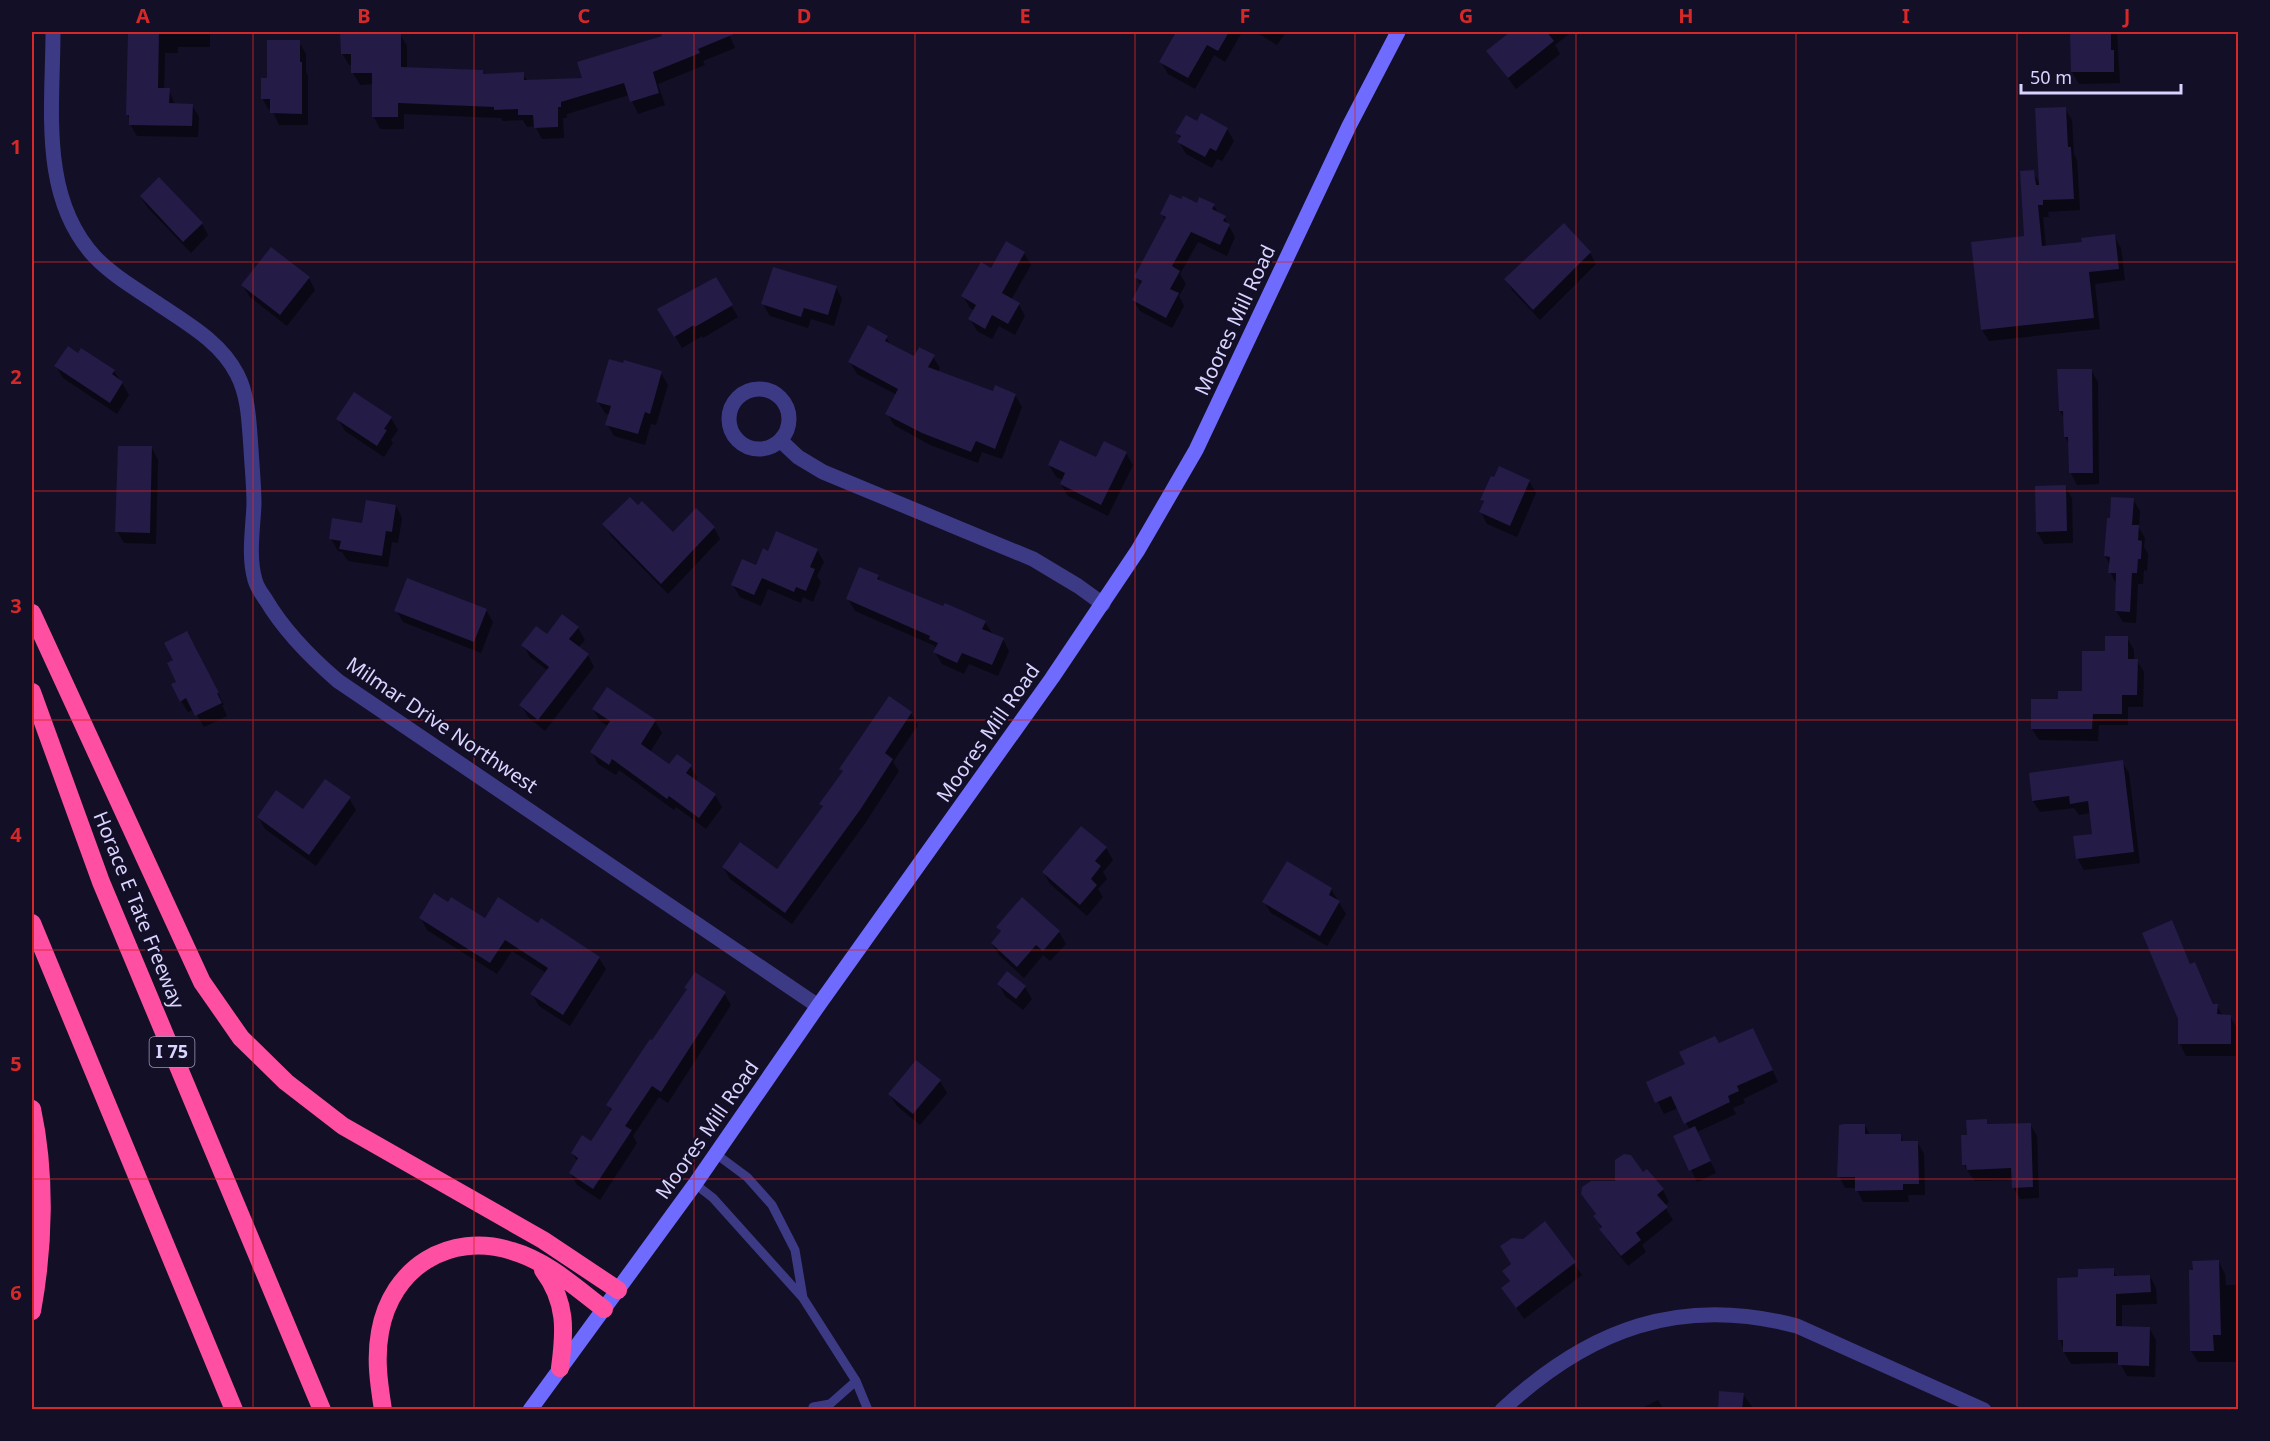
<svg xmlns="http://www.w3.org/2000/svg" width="2270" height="1441" viewBox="0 0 2270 1441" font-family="'Noto Sans',sans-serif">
<rect width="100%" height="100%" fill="#130f26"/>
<path fill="#0007" d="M128 32H210V47H178V53H165L164 90H169L175 105H192L199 117 198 137 137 136 130 124 128 115Z
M357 32H393L394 34H400L407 46V69L482 71 484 76 523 74 528 82 584 79 664 37 663 34 669 32H728L735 48 703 61 705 65 658 84 665 105 638 114 629 95 567 114V118H563L564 138 542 139 535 126 527 127 523 120 503 121 501 118 404 114V129H380L374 117 373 84 360 85 353 73V65H349L342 53Z
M1178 32H1242L1225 62 1214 55 1195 89 1168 74 1161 62Z
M1256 32H1286L1277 45Z
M1513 32H1568L1569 34 1555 45 1560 54 1516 89 1488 51Z
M2072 32H2117L2120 83 2079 84 2072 72Z
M299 42 306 54V72L308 76V125H279L272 110H269L262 98 268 80Z
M2065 109 2072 120 2074 154 2077 160 2080 210 2048 212 2049 217H2043L2046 247 2083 243 2114 236 2121 248 2125 280 2095 284 2100 329 1989 341 1982 330 2025 237 2033 172 2040 184Z
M1197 123 1227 129 1234 141 1222 161 1217 159 1212 168 1186 154 1179 142 1181 139 1177 133Z
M141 197 202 224 208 235 191 253 148 208Z
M1198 205 1214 206 1219 214 1224 217 1235 237 1227 256 1198 242 1180 274 1186 284 1179 296 1184 306 1172 328 1140 311 1133 300 1141 286 1136 276 1165 220 1162 214Z
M1024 253 1031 265 1011 300 1019 304 1025 316 1015 335 999 326 992 339 977 331 970 319 975 311 970 308 963 296 992 270Z
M1590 253 1596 264 1540 320 1513 291 1506 280Z
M309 278 315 290 287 326 250 297 243 286Z
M715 279 738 317 703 338 702 336 682 348 659 309Z
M836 287 842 299 834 326 811 319 808 328 770 316 763 304Z
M886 337 891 346 915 358 933 357 940 368 938 372 994 393 1015 395 1022 407 1002 459 982 452 978 463 930 445 894 425 887 413 897 395 857 374 850 362Z
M78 355 114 371 122 383 129 395 117 414 63 378 56 366Z
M2091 370 2098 382 2099 484 2077 485 2071 473 2070 445 2065 437V419L2060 411Z
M661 373 668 385 656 425 651 424 645 445 614 436 607 424 610 415 605 413 598 402Z
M391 418 398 430 391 440 393 443 384 457 345 431 338 419Z
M152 448 158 460 156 544 124 543 117 531Z
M1126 453 1133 465 1108 516 1068 496 1061 484 1063 480 1056 477 1049 465Z
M1495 479 1529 481 1536 493 1517 537 1487 524 1481 512 1484 504 1482 500Z
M2065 486 2072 498 2073 543 2044 544 2037 532Z
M2133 499 2140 511 2139 528 2145 538 2144 547 2148 554 2147 571 2144 570 2143 584H2138L2136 623 2123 622 2116 611 2117 585 2110 572V565L2105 556 2111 519Z
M396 506 402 518 398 543 392 542 388 567 348 561 342 552 338 551 331 539Z
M604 524 673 534 714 528 720 539 668 594 611 536Z
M817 550 824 562 817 576 821 582 813 602 803 597 801 603 768 589 761 606 740 597 733 585 757 567Z
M878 576 881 582 944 608 985 622 992 633 1003 639 1009 651 998 676 969 664 964 674 942 664 935 652V646L855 611 848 599Z
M396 610H486L493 622 481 653 403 622Z
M578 628 585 640 578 648 588 655 594 667 545 731 528 717 521 705 548 671 530 657 523 645Z
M2127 638 2134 650V661H2137L2144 672 2143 707H2128V725H2099L2098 741 2039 740 2032 729 2060 701 2083 693Z
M194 644 224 705H222L227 716 204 727 194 710 188 712 181 701 178 682Z
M607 689 655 721 662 733 650 752 670 766H690L697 777 695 781 715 795 722 807 706 829 676 807 674 810 619 770 616 775 598 764 592 752 609 727 600 721 593 709Z
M911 713 918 725 893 762 899 771 866 822 792 924 730 879 723 867 777 871 823 808 821 804 843 773 841 769Z
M2122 762 2129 773 2140 863 2084 870 2077 858 2094 835 2091 813 2079 815 2074 808 2040 812 2033 801Z
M349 798 356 810 316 866 265 829 259 818 303 811Z
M1081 828 1106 848 1113 860 1103 872 1107 879 1098 889 1103 897 1087 916 1050 884 1044 873Z
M1331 889 1346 914 1327 946 1271 913 1264 902Z
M1022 900 1059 932 1066 944 1050 961 1043 955 1024 978 999 955 992 944 1002 933 998 927Z
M448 904 485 921 539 925 599 958 606 969 570 1026 539 1006 532 994 546 973 512 951 497 974 427 930 421 918Z
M2171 922 2191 966 2195 964 2201 976 2214 1006H2217L2223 1016H2230L2237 1028V1056H2186L2180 1044V1018Z
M999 984 1025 987 1032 999 1023 1010 1005 996Z
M686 988 724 993 731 1005 668 1103 659 1097 633 1136 637 1143 600 1200 577 1185 570 1173 578 1162 572 1153 591 1143 612 1112 608 1105 687 991Z
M1759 1041 1778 1082 1743 1099 1745 1103 1733 1108 1736 1114 1697 1132 1716 1173 1697 1182 1675 1137 1690 1130 1678 1108 1664 1114 1648 1083 1687 1065 1719 1045Z
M940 1081 947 1093 920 1125 897 1106 890 1095Z
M1986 1121 1989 1126 2030 1124 2037 1136 2039 1198 2020 1199 2013 1187V1180L1975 1181 1971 1176 1964 1165 1969 1136Z
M1865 1125 1870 1135H1900L1904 1143H1918L1924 1154 1925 1195H1908L1909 1202H1863L1856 1188H1845L1839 1176Z
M1643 1174 1663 1190 1669 1202 1664 1206 1673 1220 1642 1245 1646 1252 1628 1266 1608 1241 1595 1216 1597 1215 1590 1206 1617 1182Z
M1545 1224 1582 1275 1524 1319 1503 1288 1510 1282 1504 1271 1513 1265 1523 1240Z
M2219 1262 2225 1274 2226 1285H2238V1362H2198L2191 1351Z
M2113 1270 2117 1278 2150 1276 2156 1288 2157 1304 2122 1305V1328H2149L2156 1340 2155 1377 2127 1376 2120 1363 2071 1364 2064 1352 2060 1339 2080 1279Z
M1743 1394 1754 1410H1719Z
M1658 1400 1664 1410H1638Z"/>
<path fill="#241b47" d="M128 32H159L158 88H170L169 103 193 104 192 126 129 125V115H126Z
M356 32 401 33V67L483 70V74L524 72V80L582 78 577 62 662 36 660 32H739L698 49 700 53 653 72 659 93 630 102 624 83 561 102V107H558V127L534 128 533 115H518V109L494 110V107L398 103V117H372V73H351V54H341L340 33Z
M1176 32H1229L1218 51 1207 45 1188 78 1159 62Z
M1510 32H1547L1554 41 1508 78 1486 51Z
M2070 32H2111V50H2114V72H2071Z
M267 40H300V62H302V114L270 113V99H261V78H267Z
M2066 107 2068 147H2071L2074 199 2043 200V205H2038L2042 246 2082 242 2081 238 2115 234 2119 269 2089 272 2094 318 1981 330 1971 242 2024 236 2020 171 2034 170 2036 185H2039L2035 108Z
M1201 113 1228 128 1216 151 1210 148 1205 157 1177 142 1181 136 1175 133 1186 115 1197 121Z
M159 177 203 223 183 242 140 196Z
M1170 194 1181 199 1183 196 1197 203 1199 197 1215 204 1212 209 1226 216 1223 221 1230 224 1220 245 1191 232 1172 266 1180 271 1170 289 1179 293 1166 318 1132 300 1142 281 1134 277 1166 217 1160 214Z
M1564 223 1591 252 1533 310 1504 279Z
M1006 241 1025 252 1002 293 1020 303 1008 324 992 315 985 329 968 319 976 305 961 296 981 262 991 268Z
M271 247 310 277 280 315 241 285Z
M773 267 837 286 828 315 804 308 801 317 761 304Z
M716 277 733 305 695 327 694 325 674 337 657 309Z
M868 325 888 336 885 341 914 356 919 347 935 355 928 367 993 391 995 385 1016 394 995 449 976 441 971 452 922 433 885 414 898 389 848 362Z
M68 346 78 353 81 348 115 370 112 374 123 382 110 403 54 366Z
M609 359 623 363 624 360 662 371 650 414 645 412 638 434 605 425 611 406 596 402Z
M2057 369H2092L2093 473H2069L2068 437H2064L2063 411H2059Z
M354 392 392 417 384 429 387 430 377 446 336 419Z
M1060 440 1096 457 1104 441 1127 452 1101 505 1060 484 1065 473 1048 465Z
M118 446H152L150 533 115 532Z
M1499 466 1530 480 1510 526 1479 512 1484 501 1480 500 1491 476 1494 477Z
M2066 485 2067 531 2036 532 2035 486Z
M630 497 638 505 642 501 673 532 696 508 715 527 661 584 602 524Z
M2111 497 2134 498 2132 525H2139L2138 540 2142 541 2141 559H2138L2137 573H2132L2130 612 2115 611 2116 573H2108L2110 557 2104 556 2107 518H2110Z
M366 500 396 505 392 532 386 531 382 556 339 549 341 541 329 539 332 518 362 523Z
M776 531 818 549 810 567 815 569 806 591 796 587 794 592 762 578 754 595 731 585 742 559 756 565 763 548 768 551Z
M859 567 879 575 877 579 943 606 945 603 986 621 982 629 1004 638 992 665 962 653 957 663 933 652 938 643 929 639 930 636 846 599Z
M407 578 487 609 474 642 394 611Z
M562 614 579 627 569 639 589 654 538 720 519 705 549 667 521 645 536 626 547 634Z
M187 631 219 693H217L222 703 195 716 186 698 180 702 171 684 176 682 167 663 173 660 164 643Z
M2105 636H2128V659H2138L2137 695H2122V714H2093L2092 729H2031V699H2058V691H2082V651H2105Z
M607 687 656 720 641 744 669 764 677 754 692 765 686 773 716 794 699 818 669 796 667 799 612 759 609 765 590 752 610 721 592 709Z
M889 696 912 712 885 753 893 759 860 810 785 913 722 867 740 842 777 869 823 806 819 804 843 771 839 769Z
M2123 760 2134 852 2076 859 2073 836 2092 834 2088 801 2070 804 2069 796 2032 801 2029 773Z
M325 779 351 797 309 855 257 817 276 790 303 809Z
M1081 826 1107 847 1095 861 1101 866 1091 879 1097 885 1080 905 1042 872Z
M1287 861 1332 888 1329 895 1340 901 1320 936 1262 902Z
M434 893 448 902 451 897 485 918 498 897 538 923 541 918 600 957 563 1015 530 994 548 968 505 940 490 963 419 918Z
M1022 897 1060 931 1043 951 1036 945 1017 967 991 943 1001 931 996 927Z
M2172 920 2190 964 2195 962 2213 1004H2218L2217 1014 2231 1015V1044H2178V1019L2142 933Z
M1007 971 1026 986 1016 999 997 984Z
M695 972 726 992 661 1092 652 1086 625 1126 632 1130 593 1189 569 1173 578 1158 571 1153 582 1135 591 1141 612 1109 606 1105 650 1039 652 1040 687 989 684 988Z
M1753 1028 1773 1070 1737 1086 1739 1091 1728 1096 1730 1102 1684 1124 1671 1096 1655 1103 1646 1082 1685 1064 1679 1052 1715 1036 1719 1043Z
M916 1060 941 1080 913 1114 888 1094Z
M1987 1119V1124L2031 1123 2033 1187 2012 1188 2011 1168 1967 1170 1966 1165H1962L1961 1135H1967L1966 1120Z
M1844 1124H1865V1134H1901V1141H1918L1919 1184H1903V1190L1855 1191V1177H1837L1839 1125Z
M1695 1126 1711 1161 1689 1171 1673 1136Z
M1624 1154 1631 1155 1643 1172 1647 1169 1664 1189 1657 1195 1668 1207 1636 1233 1641 1240 1621 1256 1599 1229 1602 1227 1593 1216 1596 1214 1581 1194 1582 1187 1591 1181H1615V1160Z
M1545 1221 1576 1262 1516 1308 1501 1288 1510 1281 1502 1271 1511 1264 1500 1246 1512 1238 1523 1239Z
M2219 1260 2221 1335H2213L2214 1351H2190L2189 1270H2193L2192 1261Z
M2114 1268V1276L2150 1275 2151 1292 2116 1294V1326L2150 1327 2149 1366 2118 1365V1352H2063V1340H2058L2057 1278 2078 1277V1269Z
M1719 1391 1744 1393 1742 1410H1718Z"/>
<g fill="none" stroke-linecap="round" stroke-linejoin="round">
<path stroke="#3d3a85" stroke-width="9" d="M716 1154 747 1177 772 1205 795 1250 803 1298
M695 1184 713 1198 803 1298 856 1381 868 1410
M813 1407 830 1404 856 1381"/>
<path stroke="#3d3a85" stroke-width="15" d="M53 32C53 106 39 197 95 257 112 275 136 289 157 303 186 323 220 341 237 374 249 397 249 424 251 449 252 467 254 486 254 504 253 529 248 556 255 580 257 588 262 594 266 600 285 632 310 657 338 681L818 1006
M729 419a30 30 0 1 1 60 0a30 30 0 1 1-60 0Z
M781 441 798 457 823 472 1033 559 1078 586 1103 604
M1502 1410C1589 1329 1680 1295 1797 1326L1984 1410"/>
<path stroke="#6f6bff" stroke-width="15" d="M530 1410 695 1184 818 1006 1052 678 1138 550 1196 450 1349 126 1398 32"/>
<path stroke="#ff4fa3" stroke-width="18" d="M32 613 202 982 241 1038 286 1082 343 1126 543 1240 618 1290
M32 692 101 882 322 1410
M32 923 234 1410
M32 1109C46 1174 44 1246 32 1311
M543 1270C567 1302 565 1331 560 1368
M383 1410C379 1384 375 1359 380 1332 391 1268 449 1231 512 1251 547 1261 575 1287 604 1309"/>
</g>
<path fill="none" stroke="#d62828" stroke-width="1.5" stroke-opacity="0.55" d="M253 32V1410M474 32V1410M694 32V1410M915 32V1410M1135 32V1410M1355 32V1410M1576 32V1410M1796 32V1410M2017 32V1410M32 262H2238M32 491H2238M32 720H2238M32 950H2238M32 1179H2238"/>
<g text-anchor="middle" stroke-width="4.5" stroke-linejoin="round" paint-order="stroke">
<rect fill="#130f26" stroke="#9e99be" stroke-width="1.5" x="149.5" y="1037" width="45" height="30" rx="4.5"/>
<g font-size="18" font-weight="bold" fill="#d9d4ff">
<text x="172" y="1058">I 75</text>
</g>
<g font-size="20" fill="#d9d4ff" stroke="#130f26">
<text transform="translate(1235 320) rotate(-65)" y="7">Moores Mill Road</text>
<text transform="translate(442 725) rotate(34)" y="7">Milmar Drive Northwest</text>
<text transform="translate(988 733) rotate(-55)" y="7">Moores Mill Road</text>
<text transform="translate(139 910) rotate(68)" y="7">Horace E Tate Freeway</text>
<text transform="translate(707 1130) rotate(-55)" y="7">Moores Mill Road</text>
</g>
</g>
<rect width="2270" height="1441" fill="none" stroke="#130f26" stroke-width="66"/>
<path d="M2021 84v9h160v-9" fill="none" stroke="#d9d4ff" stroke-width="3"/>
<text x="2030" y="84" font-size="18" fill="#d9d4ff" stroke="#130f26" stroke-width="4.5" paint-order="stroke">50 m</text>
<rect x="33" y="33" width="2204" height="1375" fill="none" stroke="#d62828" stroke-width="2"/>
<g font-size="20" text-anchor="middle" font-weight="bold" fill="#d62828">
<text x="143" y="23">A</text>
<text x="364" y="23">B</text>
<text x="584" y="23">C</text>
<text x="804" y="23">D</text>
<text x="1025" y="23">E</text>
<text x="1245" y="23">F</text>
<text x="1466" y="23">G</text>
<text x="1686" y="23">H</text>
<text x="1906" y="23">I</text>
<text x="2127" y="23">J</text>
<text x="16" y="154">1</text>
<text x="16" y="384">2</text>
<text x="16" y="613">3</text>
<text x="16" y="842">4</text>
<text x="16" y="1071">5</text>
<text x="16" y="1300">6</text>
</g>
</svg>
